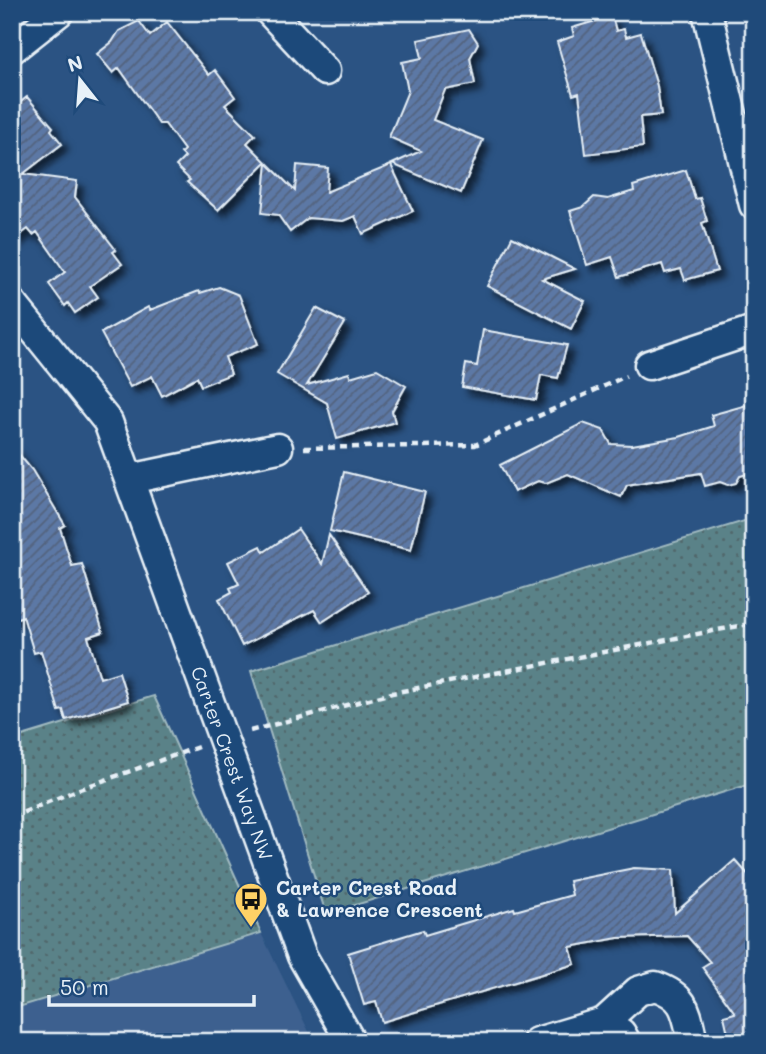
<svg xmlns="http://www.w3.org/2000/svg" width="766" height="1054" viewBox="0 0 766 1054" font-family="Mali,sans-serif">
<defs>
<pattern id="park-dots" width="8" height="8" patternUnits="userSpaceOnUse" patternTransform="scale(1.75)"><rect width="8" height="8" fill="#5a8288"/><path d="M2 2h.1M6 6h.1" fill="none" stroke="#51686c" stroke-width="1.8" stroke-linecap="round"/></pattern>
<pattern id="building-hatch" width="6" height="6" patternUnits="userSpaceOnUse" patternTransform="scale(1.75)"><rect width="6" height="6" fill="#5c78a5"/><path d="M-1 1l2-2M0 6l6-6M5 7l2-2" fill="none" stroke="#52627c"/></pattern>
<filter id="shadow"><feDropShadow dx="6" dy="6" stdDeviation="3.5" flood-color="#0009"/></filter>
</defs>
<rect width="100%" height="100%" fill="#2b5383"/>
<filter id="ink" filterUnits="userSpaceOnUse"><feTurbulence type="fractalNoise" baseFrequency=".0143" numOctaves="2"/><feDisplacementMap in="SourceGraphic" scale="14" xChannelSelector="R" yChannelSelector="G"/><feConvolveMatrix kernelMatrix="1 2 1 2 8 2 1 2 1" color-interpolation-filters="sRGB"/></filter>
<g filter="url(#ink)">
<path fill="#3d618f" d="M261 933 314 1042H12V1009Z"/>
<path fill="url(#park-dots)" stroke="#a1bac0" stroke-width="2" d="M754 518V783L326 914 251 671Z
M154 696 261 933 12 1009V739Z"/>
<path fill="url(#building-hatch)" stroke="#e8f1f8" stroke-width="2" filter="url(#shadow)" d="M612 16 616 31 624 29 626 37 641 33 657 86 661 115 640 117 643 147 586 154 579 93 573 95 557 42 574 36 572 28Z
M139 21 150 36 167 22 209 75 215 70 235 97 225 105 255 135 247 143 266 162 218 210 187 182 190 180 176 166 185 157 181 153 184 150 165 124H159L119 68 113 73 97 54 112 42 119 31Z
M469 29 478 43 470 58 475 84 445 90 433 120 483 140 461 193 392 164 421 151 389 137 408 91 402 62 422 58 418 40Z
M27 97 53 127 51 130 62 144 23 174 77 181 75 197 116 250 113 252 122 264 90 286 98 297 75 313 68 303 65 306 49 284 65 272 37 232 33 235 28 229 12 241V109Z
M267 163 295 191 297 165 328 168 326 192 391 165 413 211 363 234 355 216 343 221 308 218 290 232 278 215 262 213Z
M686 170 695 199 700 198 707 221 702 223 717 271 685 280 681 269 665 273 662 264 619 277 612 257 587 265 570 211 583 207 594 197 608 199 634 191 633 186Z
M512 237 575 269 542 279 585 301 571 329 487 286Z
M219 287 239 295 258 344 225 357 231 374 201 386 197 377 162 396 152 376 130 387 101 333 148 307 150 310 199 291 200 293Z
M316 308 345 323 307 385 349 373 350 377 377 369 406 386 392 411 395 422 337 439 327 403 277 374Z
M483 330 567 345 558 378 541 375 536 400 462 387 466 364 477 366Z
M754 403V472L740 476 736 483 728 485 720 482 705 486 701 473 627 485 621 497 568 474 546 483 538 481 514 492 500 465 583 423 603 430 611 444 632 445 679 437 714 426 711 415Z
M12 446 32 470 65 525 60 528 72 566 82 564 103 632 88 637 100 678 119 672 128 701 66 720 63 710 59 711 41 651 34 653 23 616 12 620Z
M344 472 425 492 411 550 330 531Z
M298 529 322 564 329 535 368 592 322 622 314 610 242 646 219 599 232 592 230 588 239 584 228 562 261 546 264 552Z
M735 860 754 881V915L745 923 754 935V1040L730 1042 724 1016 735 1013 702 967 710 962 687 936 618 938 570 947 575 964 382 1022 376 1002 364 1005 348 953 423 930 425 935 514 908 515 911 572 895 569 881 634 868 673 870 675 913Z"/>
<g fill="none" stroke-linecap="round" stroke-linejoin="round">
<defs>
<g id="minor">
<path d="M270 12 325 71"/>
<path d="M707 12 754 205"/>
<path d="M12 49 59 12"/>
<path id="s1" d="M12 303 108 422 302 956 351 1042"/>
<path d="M649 365 754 330"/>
<path d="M130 479 278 448"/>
<path d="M604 1022 621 1033 626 1042"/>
<path d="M537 1042 604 1022 638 991 655 986C687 997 686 1012 693 1042"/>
</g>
</defs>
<use href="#minor" stroke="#e8f1f8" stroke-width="33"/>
<path stroke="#e8f1f8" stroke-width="4.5" stroke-dasharray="7 5" stroke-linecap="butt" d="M304 448 475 445 626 376
M250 731 392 693 754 623
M12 817 77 790 198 747"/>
<use href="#minor" stroke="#1f4a7a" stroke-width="28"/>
</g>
</g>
<defs>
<symbol id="bus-pin" viewBox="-11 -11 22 30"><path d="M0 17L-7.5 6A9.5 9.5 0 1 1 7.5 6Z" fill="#ffd166" stroke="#1f4a7a"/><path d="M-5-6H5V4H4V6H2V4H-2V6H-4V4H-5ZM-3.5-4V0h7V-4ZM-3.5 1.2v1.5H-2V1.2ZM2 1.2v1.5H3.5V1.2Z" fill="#111"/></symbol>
</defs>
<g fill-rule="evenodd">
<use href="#bus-pin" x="232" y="880" width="38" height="52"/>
</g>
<g text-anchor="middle" stroke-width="5" stroke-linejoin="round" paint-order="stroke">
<g font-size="19" fill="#e8f1f8" stroke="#1f4a7a">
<text dy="7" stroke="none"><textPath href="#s1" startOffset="516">Carter Crest Way NW</textPath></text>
</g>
<g font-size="19" font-weight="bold" fill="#e8f1f8" stroke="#1f4a7a" text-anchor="start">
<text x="276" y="895">Carter Crest Road<tspan x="276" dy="22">&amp; Lawrence Crescent</tspan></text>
</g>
</g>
<rect width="766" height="1054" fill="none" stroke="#1f4a7a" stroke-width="42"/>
<rect x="21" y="21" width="724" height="1012" fill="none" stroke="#e8f1f8" stroke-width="2.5" filter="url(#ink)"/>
<g transform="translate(80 80) rotate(343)" stroke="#1f4a7a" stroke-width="5" paint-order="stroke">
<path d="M0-5L12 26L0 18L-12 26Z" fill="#e8f1f8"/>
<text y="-10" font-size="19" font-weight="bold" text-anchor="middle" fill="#e8f1f8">N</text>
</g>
<path d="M49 995v10h205v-10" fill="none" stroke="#e8f1f8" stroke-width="3.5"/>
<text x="60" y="995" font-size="21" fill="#e8f1f8" stroke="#1f4a7a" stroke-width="5" paint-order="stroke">50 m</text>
</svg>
